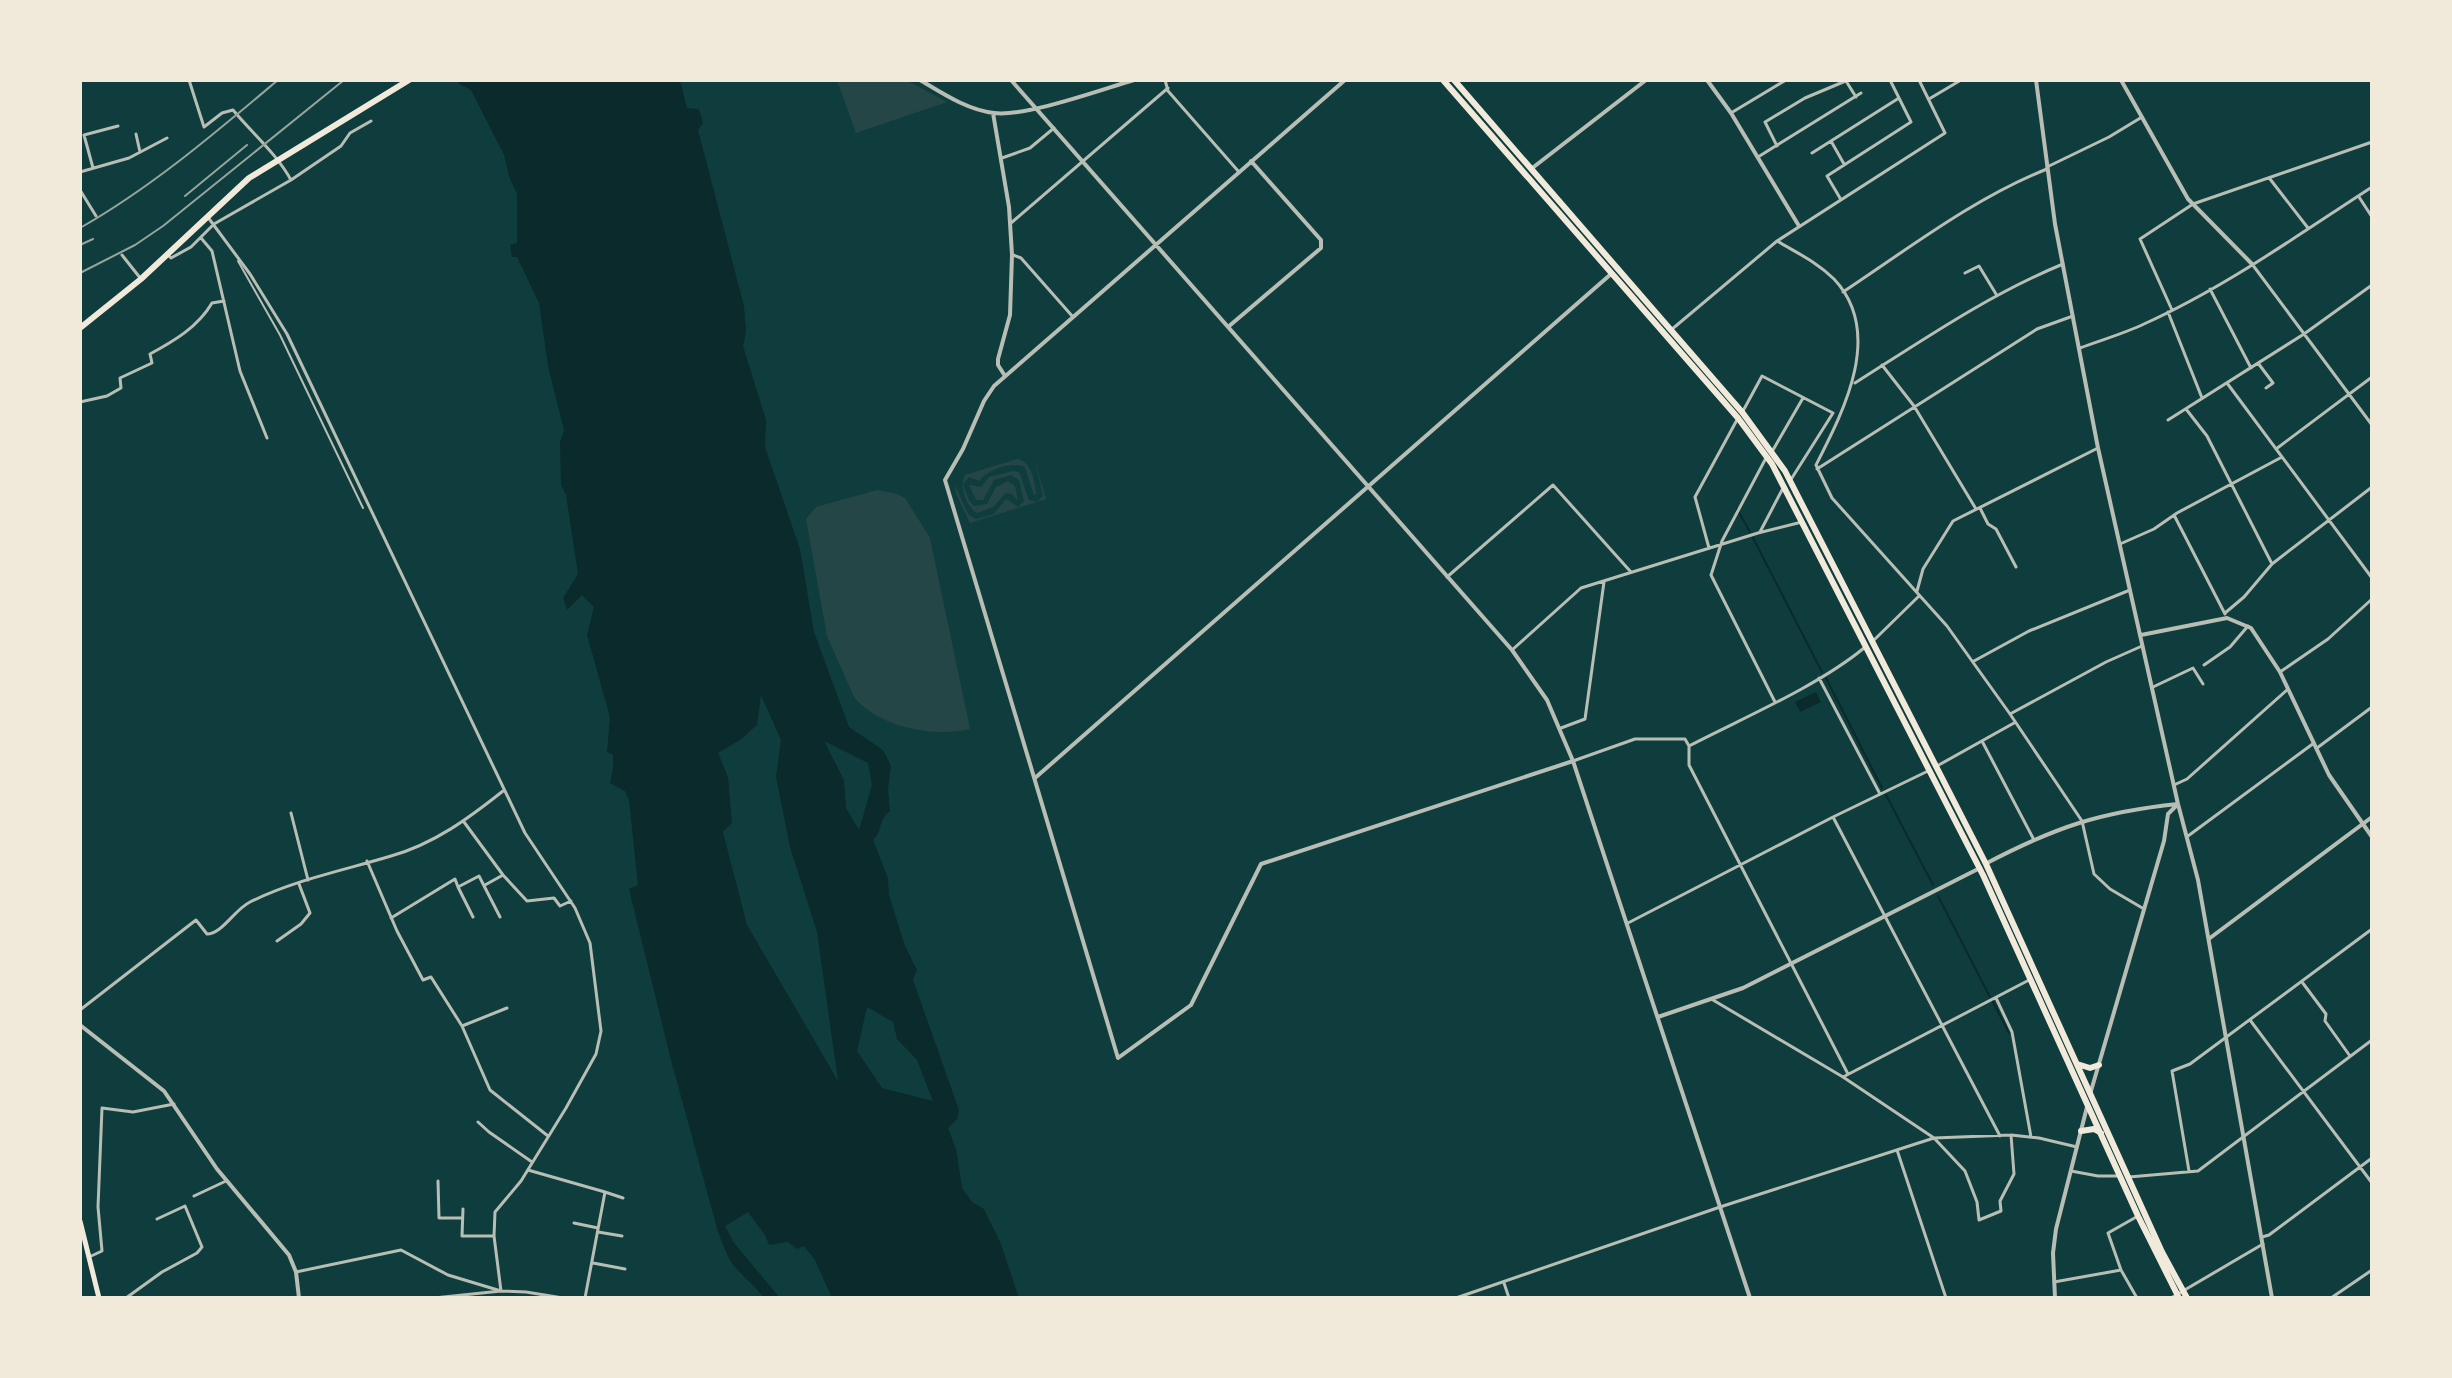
<svg xmlns="http://www.w3.org/2000/svg" width="2452" height="1378" viewBox="0 0 2452 1378" font-family="'Golos Text',sans-serif">
<rect width="100%" height="100%" fill="#0f3d3e"/>
<path fill="#244646" d="M837 80H906L947 102 856 133Z
M1017 459C1032 462 1035 482 1036 495H1034L1025 467C1012 461 986 470 980 481L969 477 963 484 969 500 974 506 987 504 996 487 1008 481 1015 486 1018 501 1012 494 1006 493 993 507 977 513C966 507 959 486 965 475Z
M1035 461 1046 499 970 523 956 494 955 485 968 514 976 519 994 514 1006 499 1018 507 1024 501 1019 480 1011 475 994 480 983 500H976L969 485 981 487 989 477 1013 471 1019 472 1029 500 1037 502 1043 496Z
M877 490 897 494 905 498 930 538 970 729C934 738 878 727 854 697L827 636 806 519 816 507Z"/>
<path fill="#0a2a2b" fill-rule="evenodd" d="M458 80H680L687 108 699 109 703 123 698 130 744 306 746 332 743 346 766 420 765 447 800 549 814 632 849 727 883 750 891 766 888 789 890 811C877 821 883 832 873 840L888 878 889 895 905 946 917 970 913 980 959 1110 957 1119 948 1128 956 1149 962 1188 972 1202 984 1209 1001 1244 1019 1298H832L815 1260 804 1246 797 1249 788 1242 769 1245 765 1235 748 1212 725 1226 734 1243 780 1298H764C755 1285 741 1276 732 1263 726 1254 722 1242 718 1232L671 1060 629 889 638 885 629 800 625 791 610 783 613 769V755L607 752 610 717 587 635 594 607 582 595 567 610 563 598 578 574 566 495 561 485 560 442 564 430 548 366 539 303 517 257H512L510 245 517 243V194L510 179 504 155 471 90 459 84ZM761 695 781 740 776 777 790 847 817 932 838 1081 747 925 723 832 732 823 728 777 718 753 740 740 757 725ZM824 741 868 763 872 785 859 830 846 808 844 780ZM867 1007 893 1022 897 1039 917 1060 933 1101 882 1088 857 1051Z
M1816 692 1821 702 1800 712 1795 702Z"/>
<g fill="none" stroke-linecap="round" stroke-linejoin="round">
<path stroke="#0a2a2b" stroke-width="2" d="M1737 509 1750 532
M1753 538 1822 672
M1826 678 1882 788
M1886 795 1933 885
M1938 896 1990 997
M1993 1002 2009 1033"/>
<path stroke="#b8beb3" stroke-width="2" d="M780 80H787
M238 261 280 335 363 508"/>
<path stroke="#b8beb3" stroke-width="3" d="M189 80 204 127 222 113 233 110C253 134 276 153 291 180
M1165 80 1168 91 1239 172
M1846 81 1856 97
M80 90V96
M1929 99 1961 80
M1731 113 1786 80
M136 134 140 152
M1831 141 1844 164
M1777 146 1765 122 1805 98 1848 80
M1812 153 1899 98
M1758 157 1861 93
M1002 158 1030 148 1054 128
M2047 167 2109 137 2142 117
M93 168 84 135 118 126
M80 172 129 158 167 138
M2270 179 2308 228
M80 190 96 216
M2359 197 2372 217
M1840 198 1827 176 1911 122 1890 80
M207 216 250 274 287 334 525 833 575 908 590 943 601 1031 596 1054 566 1108 521 1181 495 1212 494 1236 501 1291
M1011 223 1168 88
M201 238 212 251 240 371 267 438
M1777 241C1797 253 1817 262 1834 279 1885 333 1843 412 1816 465L1832 498 1947 626 2010 714 2082 821 2094 874 2110 889 2144 909
M122 255 141 279
M168 255 171 258 191 247 214 224 291 180 341 146 350 133 371 121
M1013 255 1021 258 1073 317
M2252 264 2372 425
M1965 273 1979 266 1996 294
M2210 289 2251 368
M1843 292C1908 249 1974 198 2047 169
M2172 310 2140 239 2193 204 2372 142
M2168 312 2202 398
M1671 330 1777 241 1945 133 1919 80
M2080 348C2101 340 2123 334 2144 324 2224 288 2298 235 2372 187
M2258 363 2273 383 2266 388
M1882 365 1914 406 1976 509
M1855 383C1923 340 1988 295 2063 264
M2227 383 2372 578
M80 402 107 396 121 388 120 378 152 363 150 354C174 341 198 327 212 303L224 301
M2186 409 2207 436 2271 562
M1743 411 1762 376 1833 413 1790 481
M2168 420 2304 334 2372 285
M2276 449 2372 377
M1773 450 1803 398
M1766 458 1722 541 1711 575 1775 702
M1817 469 2037 329 2073 316
M1980 508 1988 524 1996 529 2016 567
M2174 515 2225 614
M1760 532 1782 490
M2120 544 2154 529 2177 513 2282 457
M1709 548 1695 497 1738 418
M1447 577 1553 485 1630 571
M1917 591 1923 569 1953 521 2098 448
M2225 613 2244 597 2272 564 2372 487
M1873 641 1919 596
M1512 650 1581 588 1758 533 1802 522
M1974 661 2029 631 2130 590
M2204 665 2230 647 2248 626
M2280 672 2328 639 2372 599
M1819 678 1880 794
M2153 687 2193 668 2203 684
M2010 714 2106 662 2142 646
M1561 728 1585 719 1604 582
M1982 741 2033 838
M1689 746V765L1848 1074
M2317 748 2372 707
M1573 761 1635 739H1685L1689 746C1743 718 1818 686 1864 648
M1937 766 2014 723
M2174 785 2187 779 2288 689
M291 813 308 880
M1833 817 2000 1136
M464 822 503 875 527 901 554 898 560 906 571 901
M2188 836 2314 743
M367 861 397 931 423 980 431 977 462 1026 490 1090 548 1136
M485 885 503 875
M473 917 458 887 479 876 500 917
M391 918 455 879 458 887
M1628 923 1833 817 1928 771
M277 941 301 924 310 913 299 884
M2302 982 2326 1014 2325 1021 2350 1056
M1996 998 2012 1032 2031 1137
M1713 1000 1843 1077 1934 1138 1965 1171 1977 1202 1979 1220 2001 1211 2000 1201 2014 1174 2011 1135
M80 1010 196 920 207 934C222 934 234 910 250 902 294 880 345 870 391 856 434 844 469 818 503 791
M2250 1020 2372 1183
M462 1026 507 1008
M1843 1077 2031 979
M478 1122 489 1132 532 1162
M1897 1150 1946 1298
M528 1170 605 1192
M2071 1171 2098 1176H2118
M2189 1171 2172 1071 2190 1064 2372 929
M2129 1177 2198 1171 2372 1040
M438 1181 439 1218H462
M194 1196 226 1181
M463 1209 462 1236H494
M574 1223 598 1228
M598 1232 622 1236
M2262 1237 2269 1235 2372 1158
M89 1257 102 1251 98 1207 102 1108 133 1112 174 1104
M593 1263 625 1269
M296 1272 401 1250 448 1275 501 1291
M2054 1282 2121 1270
M1504 1283 1509 1298
M126 1298 162 1272 197 1253 202 1247 185 1206 157 1219
M434 1298 501 1291 526 1292 563 1298
M585 1298 605 1192 623 1198
M1456 1298 1720 1207 1934 1138 2011 1135 2039 1138 2077 1147
M2137 1298 2121 1270 2108 1233 2138 1216
M2171 1298 2263 1244
M2331 1298 2372 1270"/>
<path stroke="#b8beb3" stroke-width="4" d="M920 80C942 93 967 110 994 113 1026 117 1100 90 1134 80
M1011 80 1512 650 1547 700 1573 761 1750 1298
M1345 80 994 386 984 401 963 449 945 480 1118 1058 1191 1005 1261 864 1573 761
M1707 80 1731 113 1799 226
M2036 80 2055 224 2098 448 2178 804 2198 880 2272 1298
M2121 80 2188 199 2252 264
M993 113 1009 207 1012 255 1010 315 998 359V365L1005 376
M1531 169 1646 80
M1228 327 1321 248V240L1251 161
M2141 635 2227 618 2251 628 2280 672 2329 775 2372 837
M1035 778 1611 274
M1987 863C2056 827 2100 812 2178 804
M2210 938 2372 817
M1658 1017 1743 988 1980 868
M80 1025 164 1091 217 1169 289 1255 296 1272 299 1298
M2091 1091 2164 841 2168 814 2176 806
M2055 1298 2053 1253 2056 1229 2087 1107"/>
<path stroke="#f1e9da" stroke-width="5" d="M80 1221 99 1298"/>
<path stroke="#f1e9da" stroke-width="6" d="M1443 80 1738 418 1772 464 1983 875 2138 1216 2179 1298
M1454 80 1742 412 1785 471 1986 864 2162 1252 2187 1298
M80 328 141 279 249 178 409 80
M2077 1064 2090 1068 2099 1065
M2081 1131 2094 1129 2101 1133"/>
<path stroke="#97a49c" stroke-width="2" d="M185 196 247 145
M80 228C152 187 215 133 278 80
M80 245 93 239
M80 273 135 245 163 226 344 80"/>
</g>
<rect width="2452" height="1378" fill="none" stroke="#f1e9da" stroke-width="164"/>
</svg>
